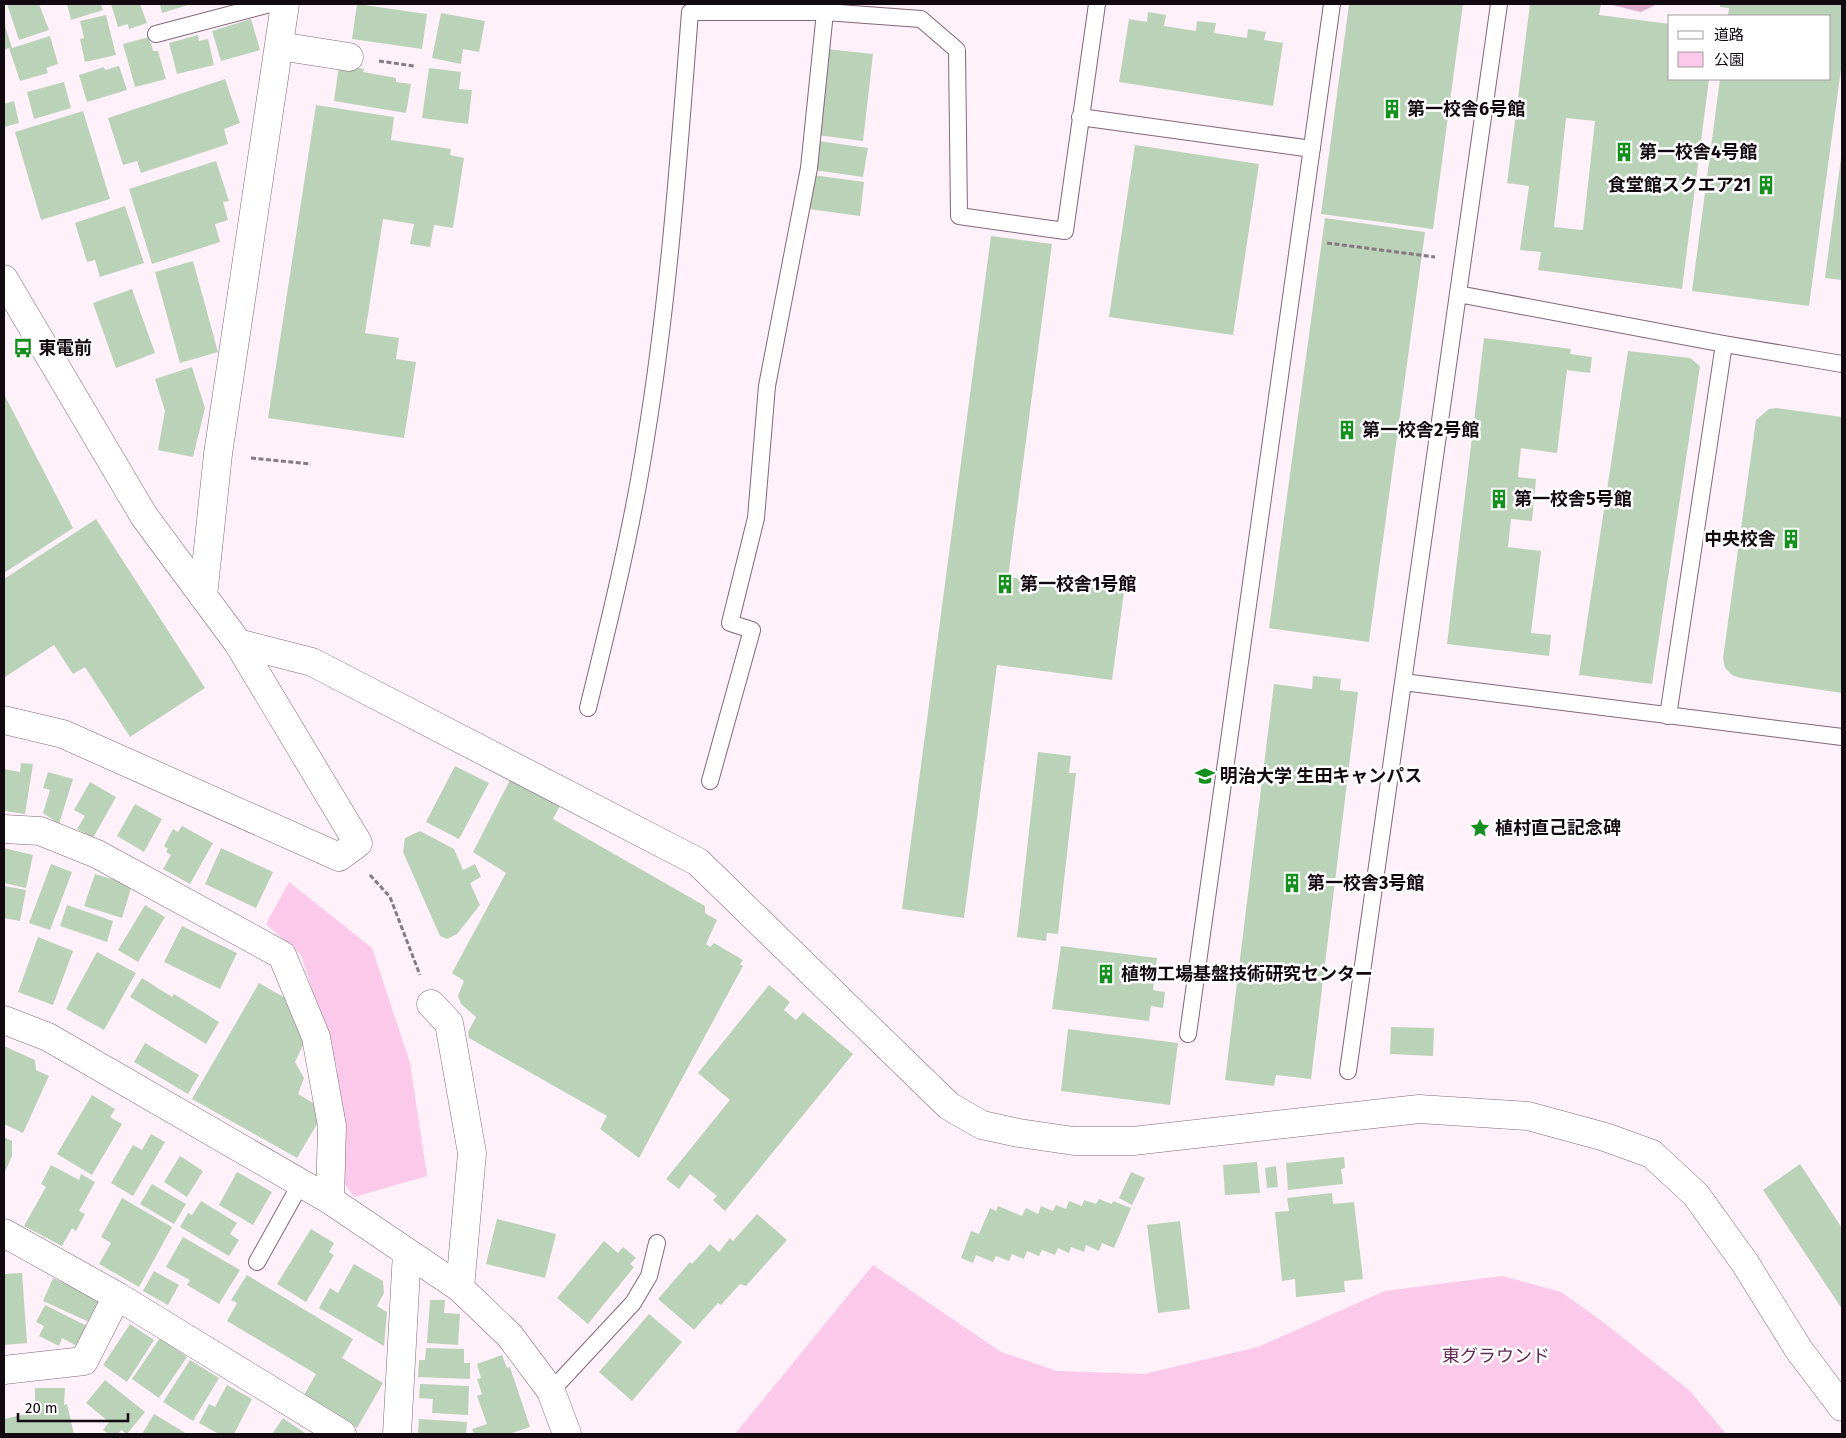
<svg xmlns="http://www.w3.org/2000/svg" width="1846" height="1438" viewBox="0 0 1846 1438" font-family="'Fira Sans','Noto Sans JP',sans-serif">
<rect width="100%" height="100%" fill="#fef1f9"/>
<path fill="#fbc9ea" d="M289 882 372 948 410 1063 427 1176 354 1197 342 1180 337 1067 301 955 266 924Z
M873 1265 1001 1352 1057 1371 1144 1374 1258 1347 1385 1291 1502 1276 1561 1292 1603 1322 1690 1391 1726 1434H735Z"/>
<path fill="#dfadce" d="M1608 4H1657L1641 12Z"/>
<path fill="#bad2b8" fill-rule="evenodd" d="M7 4H39L49 30 19 40Z
M67 4H101L103 10 71 20Z
M111 4H140L147 23 129 29 128 24 118 27Z
M160 4H187L188 5 162 13Z
M357 4 427 14 422 49 352 39Z
M1349 4H1463L1433 229 1321 214Z
M1530 4H1601L1599 15 1670 24V79H1709L1682 289 1538 270 1541 252 1520 250 1529 186 1507 183ZM1566 118 1595 121 1583 230 1554 227Z
M1720 4H1842V62L1809 306 1692 291 1720 79H1830V16H1728L1729 8 1720 7Z
M1148 12 1166 15 1164 26 1196 31 1197 21 1216 23 1214 33 1247 38 1248 29 1266 32 1264 40 1283 43 1273 106 1119 82 1129 19 1147 22Z
M441 13 485 21 479 52 463 49 461 64 432 58Z
M106 15 116 55 85 62 80 39 84 38 80 21Z
M251 19 260 50 221 61 212 31Z
M4 23 12 48 50 36 58 64 46 68 48 73 20 81 9 48 4 50Z
M198 35 199 41 208 39 214 65 177 74 169 43Z
M149 37 153 51H158L166 79 135 87 123 44Z
M827 49 873 54 863 141 817 135Z
M339 65 364 69 363 72 396 78V82L411 84 406 113 334 101Z
M119 66 127 90 87 102 79 75 104 67 105 70Z
M429 68 461 72 459 89 472 90 468 124 422 118Z
M225 79 240 123 224 129 228 144 141 173 137 161 123 165 108 118Z
M64 82 71 108 34 119 27 92Z
M14 101 19 123 4 127V104Z
M316 105 394 117 391 140 451 149 450 155 464 158 453 228 434 225 430 247 410 244 414 224 383 219 365 333 399 338 396 359 416 362 404 438 268 418Z
M83 111 110 199 41 220 15 132Z
M819 141 868 148 863 177 814 170Z
M1135 145 1259 164 1233 335 1109 317Z
M1841 158 1842 159V280L1825 278Z
M216 161 229 201 223 202 228 220 215 224 220 242 152 264 129 189Z
M813 175 864 182 860 216 809 209Z
M125 206 144 263 100 277 95 260 87 262 75 223Z
M1325 218 1425 232 1369 642 1269 628Z
M991 236 1052 244 1008 577 1124 592 1112 680 997 665 964 918 902 909Z
M193 261 218 352 180 363 155 272Z
M132 289 155 353 116 368 93 303Z
M1484 338 1571 349 1570 354 1592 357 1590 373 1567 370 1557 453 1521 448 1518 477 1536 479 1532 521 1511 519 1508 547 1541 551 1531 633 1551 635 1549 656 1447 644Z
M1628 351 1690 358 1700 366 1652 684 1579 675Z
M192 367 205 408 193 457 158 450 165 411 155 379Z
M4 394 73 528 4 573Z
M1777 408 1842 417V693L1740 678 1732 675 1725 668 1723 658 1756 420 1769 409Z
M96 519 205 688 130 737 85 667 73 674 54 645 5 677 4 675V579Z
M1313 676 1341 679 1340 690 1358 692 1311 1079 1276 1075 1274 1086 1225 1080 1274 684 1312 689Z
M1038 752 1071 756 1069 773H1076L1058 934 1047 933 1046 941 1017 937Z
M21 763 33 764 25 814 4 811V769L20 772Z
M455 766 489 783 459 839 426 822Z
M48 772 73 779 59 824 43 813 50 790 43 788Z
M512 776 561 804 553 819 705 906V913L717 920 706 944 710 947 714 943 743 960 740 964 743 966 639 1158 600 1129 607 1116 469 1038 468 1032 476 1017 461 1004 458 996 464 981 452 973 506 873 473 852Z
M90 782 116 797 93 838 77 829 85 816 74 810Z
M135 804 162 819 144 852 117 836Z
M182 826 213 843 190 884 163 869 171 855 166 852 168 849 164 846 173 829 178 832Z
M420 831 454 849 463 870 475 864 481 877 470 883 480 905 457 934 447 939 440 936 403 852 405 838Z
M4 848 33 855 26 888 4 883Z
M221 848 273 872 256 908 205 884Z
M51 864 72 872 50 930 29 923Z
M95 874 132 885 122 918 84 906Z
M4 886 26 890 20 921 4 918Z
M67 905 113 921 107 942 60 926Z
M145 905 165 917 138 962 118 950Z
M182 926 237 953 220 989 164 962Z
M38 937 73 951 53 1005 18 992Z
M1061 946 1157 958 1153 990 1165 992 1163 1008 1151 1006 1149 1021 1052 1009Z
M97 952 136 973 104 1030 66 1009Z
M142 978 172 997 174 994 219 1022 206 1044 130 997Z
M259 983 294 1003 304 1043 295 1062 304 1078 298 1094 318 1106 317 1124 297 1158 192 1099Z
M769 985 790 1002 784 1010 796 1020 803 1012 853 1054 725 1211 713 1200 717 1196 690 1174 679 1189 666 1179 730 1100 698 1073Z
M1391 1027 1434 1028 1433 1056 1390 1054Z
M1068 1029 1178 1043 1170 1105 1061 1091Z
M145 1043 199 1075 188 1094 134 1062Z
M4 1046 35 1060 36 1070 49 1076 23 1133 4 1124Z
M92 1095 115 1109 110 1117 122 1124 92 1175 57 1154Z
M151 1134 165 1142 133 1196 111 1183 133 1145 142 1150Z
M4 1137 12 1141V1156L4 1174Z
M180 1156 203 1171 187 1197 164 1182Z
M1344 1157 1345 1168 1341 1169 1343 1184 1288 1190 1286 1163Z
M1257 1162 1260 1193 1225 1195 1223 1165Z
M1800 1164 1842 1228V1309L1763 1190Z
M51 1165 79 1180 81 1174 95 1182 79 1211 85 1214 76 1231 72 1228 62 1246 24 1226 46 1187 41 1184Z
M1276 1166 1278 1187 1267 1188 1265 1168Z
M237 1172 272 1192 253 1225 219 1205Z
M1131 1172 1145 1178 1132 1205 1119 1198Z
M152 1184 186 1204 174 1224 140 1204Z
M1332 1193 1333 1204 1354 1202 1363 1279 1344 1281 1345 1292 1296 1297 1295 1279 1282 1281 1275 1212 1289 1211 1287 1198Z
M122 1198 172 1227 139 1287 99 1264 111 1243 101 1237Z
M1099 1199 1112 1204 1113 1201 1131 1208 1114 1248 1102 1243 1099 1251 1086 1245 1084 1252 1071 1247 1069 1253 1058 1248 1055 1255 1042 1250 1039 1256 1027 1251 1024 1259 1012 1254 1009 1261 996 1256 993 1262 976 1255 973 1263 961 1258 971 1231 979 1234 990 1208 996 1211 998 1206 1022 1216 1026 1208 1038 1214 1041 1206 1053 1211 1056 1205 1066 1209 1069 1201 1082 1206 1084 1200 1096 1204Z
M201 1201 237 1223 230 1234 239 1240 229 1256 180 1227 188 1213 192 1215Z
M757 1214 787 1240 746 1286 740 1284 721 1305 718 1303 694 1330 658 1299 690 1262 692 1264 710 1244 719 1252 730 1238 733 1241Z
M497 1219 556 1234 545 1278 486 1264Z
M1180 1221 1190 1309 1158 1313 1147 1225Z
M311 1229 334 1243 329 1252 334 1255 306 1302 277 1284Z
M183 1237 240 1270 219 1304 187 1285 190 1280 166 1267Z
M604 1241 618 1253 623 1247 636 1258 630 1264 634 1267 588 1324 557 1298Z
M354 1264 383 1281 384 1293 377 1306 387 1312 384 1346 319 1308 330 1288 338 1293Z
M154 1271 179 1285 168 1305 143 1291Z
M22 1273 27 1343 4 1345V1274Z
M247 1275 353 1339 342 1358 383 1383 357 1428 304 1395 316 1374 227 1321 237 1303 231 1300Z
M53 1278 100 1300 89 1322 43 1301Z
M430 1300H445L444 1313 460 1314 458 1345 427 1343Z
M45 1305 87 1326 77 1346 62 1338 59 1346 39 1336 44 1326 36 1322Z
M649 1314 682 1342 632 1401 599 1372Z
M130 1324 154 1340 127 1382 103 1365Z
M160 1338 187 1357 159 1398 132 1379Z
M426 1348 464 1349V1363H470V1379L418 1377 419 1360H425Z
M502 1355 507 1368 510 1367 530 1427 509 1434H474L472 1429 487 1424 477 1396 482 1394 477 1379 481 1378 477 1364Z
M190 1360 219 1378 193 1421 163 1402Z
M105 1380 145 1412 127 1434 121 1430 118 1434H109L103 1430 109 1422 86 1403Z
M420 1384 469 1386 468 1415 432 1413 433 1399 419 1398Z
M227 1385 252 1399 234 1434H219L199 1423 209 1404 215 1407Z
M35 1388H65L64 1405 67 1404 74 1434H4V1419L35 1412Z
M154 1414 187 1434H142Z
M283 1418 306 1434H272Z
M419 1419 467 1422 466 1434 418 1433Z"/>
<g fill="none" stroke-linecap="round" stroke-linejoin="round">
<defs>
<path id="service" d="M156 34 270 4
M1080 117 1312 149
M1458 294 1724 344 1842 364
M1403 682 1842 737
M588 708C610 619 632 529 646 438 669 297 679 154 690 12H825L921 19 957 50 959 216 1065 231 1097 4
M1668 716 1724 344
M710 781 752 630 730 623 756 518 767 386 809 168 825 12
M1188 1034 1332 4
M1348 1071 1499 4
M257 1262 301 1183
M551 1391 633 1303 649 1276 657 1243"/>
<path id="minor" d="M279 46 349 57
M203 596 218 454 285 4
M238 643 312 662 698 862 949 1106 982 1125 1019 1133 1074 1141H1133L1419 1109 1528 1116 1605 1137 1652 1154 1696 1195 1745 1263 1799 1350 1842 1407
M4 829 40 831 97 854 282 955 316 1037 332 1126 330 1200
M431 1004 449 1023 472 1153 460 1288
M4 1020 48 1037 330 1200 460 1288 510 1336 551 1391 567 1434
M4 1233 117 1296 342 1434
M4 1370 84 1361 117 1296
M397 1434 407 1252"/>
<path id="tertiary" d="M4 279 144 516 238 643 358 843 339 857 63 734 4 720"/>
</defs>
<use href="#service" stroke="#83677a" stroke-width="18"/>
<use href="#minor" stroke="#83677a" stroke-width="29"/>
<use href="#tertiary" stroke="#83677a" stroke-width="29"/>
<path stroke="#867a82" stroke-width="3" stroke-dasharray="5 2.5" stroke-linecap="butt" d="M379 61 414 66
M1327 243 1435 257
M251 458 311 464
M370 875 390 897 420 975"/>
<use href="#service" stroke="#fff" stroke-width="16"/>
<use href="#minor" stroke="#fff" stroke-width="28"/>
<use href="#tertiary" stroke="#fff" stroke-width="28"/>
</g>
<defs>
<symbol id="building-bare" viewBox="-9 -9 18 18"><path d="M-4-6H4V6H1V3H-1V6H-4ZM-2.5-4.3h1.7v1.8h-1.7ZM.8-4.3h1.7v1.8H.8ZM-2.5-1h1.7V.8h-1.7ZM.8-1h1.7V.8H.8Z" fill="#15901e" stroke="#fff" stroke-width="2.5" paint-order="stroke"/></symbol>
<symbol id="bus-bare" viewBox="-9 -9 18 18"><path d="M-5-6H5V4H4V6H2V4H-2V6H-4V4H-5ZM-3.5-4V0h7V-4ZM-3.5 1.2v1.5H-2V1.2ZM2 1.2v1.5H3.5V1.2Z" fill="#15901e" stroke="#fff" stroke-width="2.5" paint-order="stroke"/></symbol>
<symbol id="university-bare" viewBox="-9 -9 18 18"><path d="M0-5L7-2L0 1L-7-2ZM-4 1L0 2.5L4 1V4Q0 6-4 4Z" fill="#15901e" stroke="#fff" stroke-width="2.5" paint-order="stroke"/></symbol>
<symbol id="sight-bare" viewBox="-9 -9 18 18"><path d="M0-6L1.8-2.2L6-1.7L2.9 1.2L3.7 5.4L0 3.3L-3.7 5.4L-2.9 1.2L-6-1.7L-1.8-2.2Z" fill="#15901e" stroke="#fff" stroke-width="2.5" paint-order="stroke"/></symbol>
</defs>
<g fill-rule="evenodd">
<use href="#building-bare" x="1378" y="95" width="28" height="28"/>
<use href="#building-bare" x="1610" y="138" width="28" height="28"/>
<use href="#building-bare" x="1752" y="171" width="28" height="28"/>
<use href="#bus-bare" x="9" y="334" width="28" height="28"/>
<use href="#building-bare" x="1333" y="416" width="28" height="28"/>
<use href="#building-bare" x="1485" y="485" width="28" height="28"/>
<use href="#building-bare" x="1777" y="525" width="28" height="28"/>
<use href="#building-bare" x="991" y="570" width="28" height="28"/>
<use href="#university-bare" x="1191" y="762" width="28" height="28"/>
<use href="#sight-bare" x="1466" y="814" width="28" height="28"/>
<use href="#building-bare" x="1278" y="869" width="28" height="28"/>
<use href="#building-bare" x="1092" y="960" width="28" height="28"/>
</g>
<g text-anchor="middle" stroke-width="5" stroke-linejoin="round" paint-order="stroke">
<g font-size="18" font-weight="bold" fill="#130910" stroke="#fff" text-anchor="start">
<text x="1407" y="115">第一校舎6号館</text>
<text x="1639" y="158">第一校舎4号館</text>
<text x="1751" y="191" text-anchor="end">食堂館スクエア21</text>
<text x="38" y="354">東電前</text>
<text x="1362" y="436">第一校舎2号館</text>
<text x="1514" y="505">第一校舎5号館</text>
<text x="1776" y="545" text-anchor="end">中央校舎</text>
<text x="1020" y="590">第一校舎1号館</text>
<text x="1220" y="782">明治大学 生田キャンパス</text>
<text x="1495" y="834">植村直己記念碑</text>
<text x="1307" y="889">第一校舎3号館</text>
<text x="1121" y="980">植物工場基盤技術研究センター</text>
</g>
<g font-size="18" fill="#632853" stroke="#fff">
<text x="1496" y="1362">東グラウンド</text>
</g>
</g>
<rect width="1846" height="1438" fill="none" stroke="#130910" stroke-width="10"/>
<rect x="1668" y="15" width="162" height="65" fill="#ffffff" stroke="#a19d9f"/>
<rect x="1678" y="31" width="25" height="8" fill="#ffffff" stroke="#a19d9f"/>
<text x="1714" y="40" font-size="15" fill="#130910">道路</text>
<rect x="1678" y="52" width="25" height="15" fill="#fbc9ea" stroke="#a19d9f"/>
<text x="1714" y="65" font-size="15" fill="#130910">公園</text>
<path d="M18 1413v8h110v-8" fill="none" stroke="#130910" stroke-width="2.5"/>
<text x="25" y="1413" font-size="15" fill="#130910" stroke="#ffffff" stroke-width="4" paint-order="stroke">20 m</text>
</svg>
